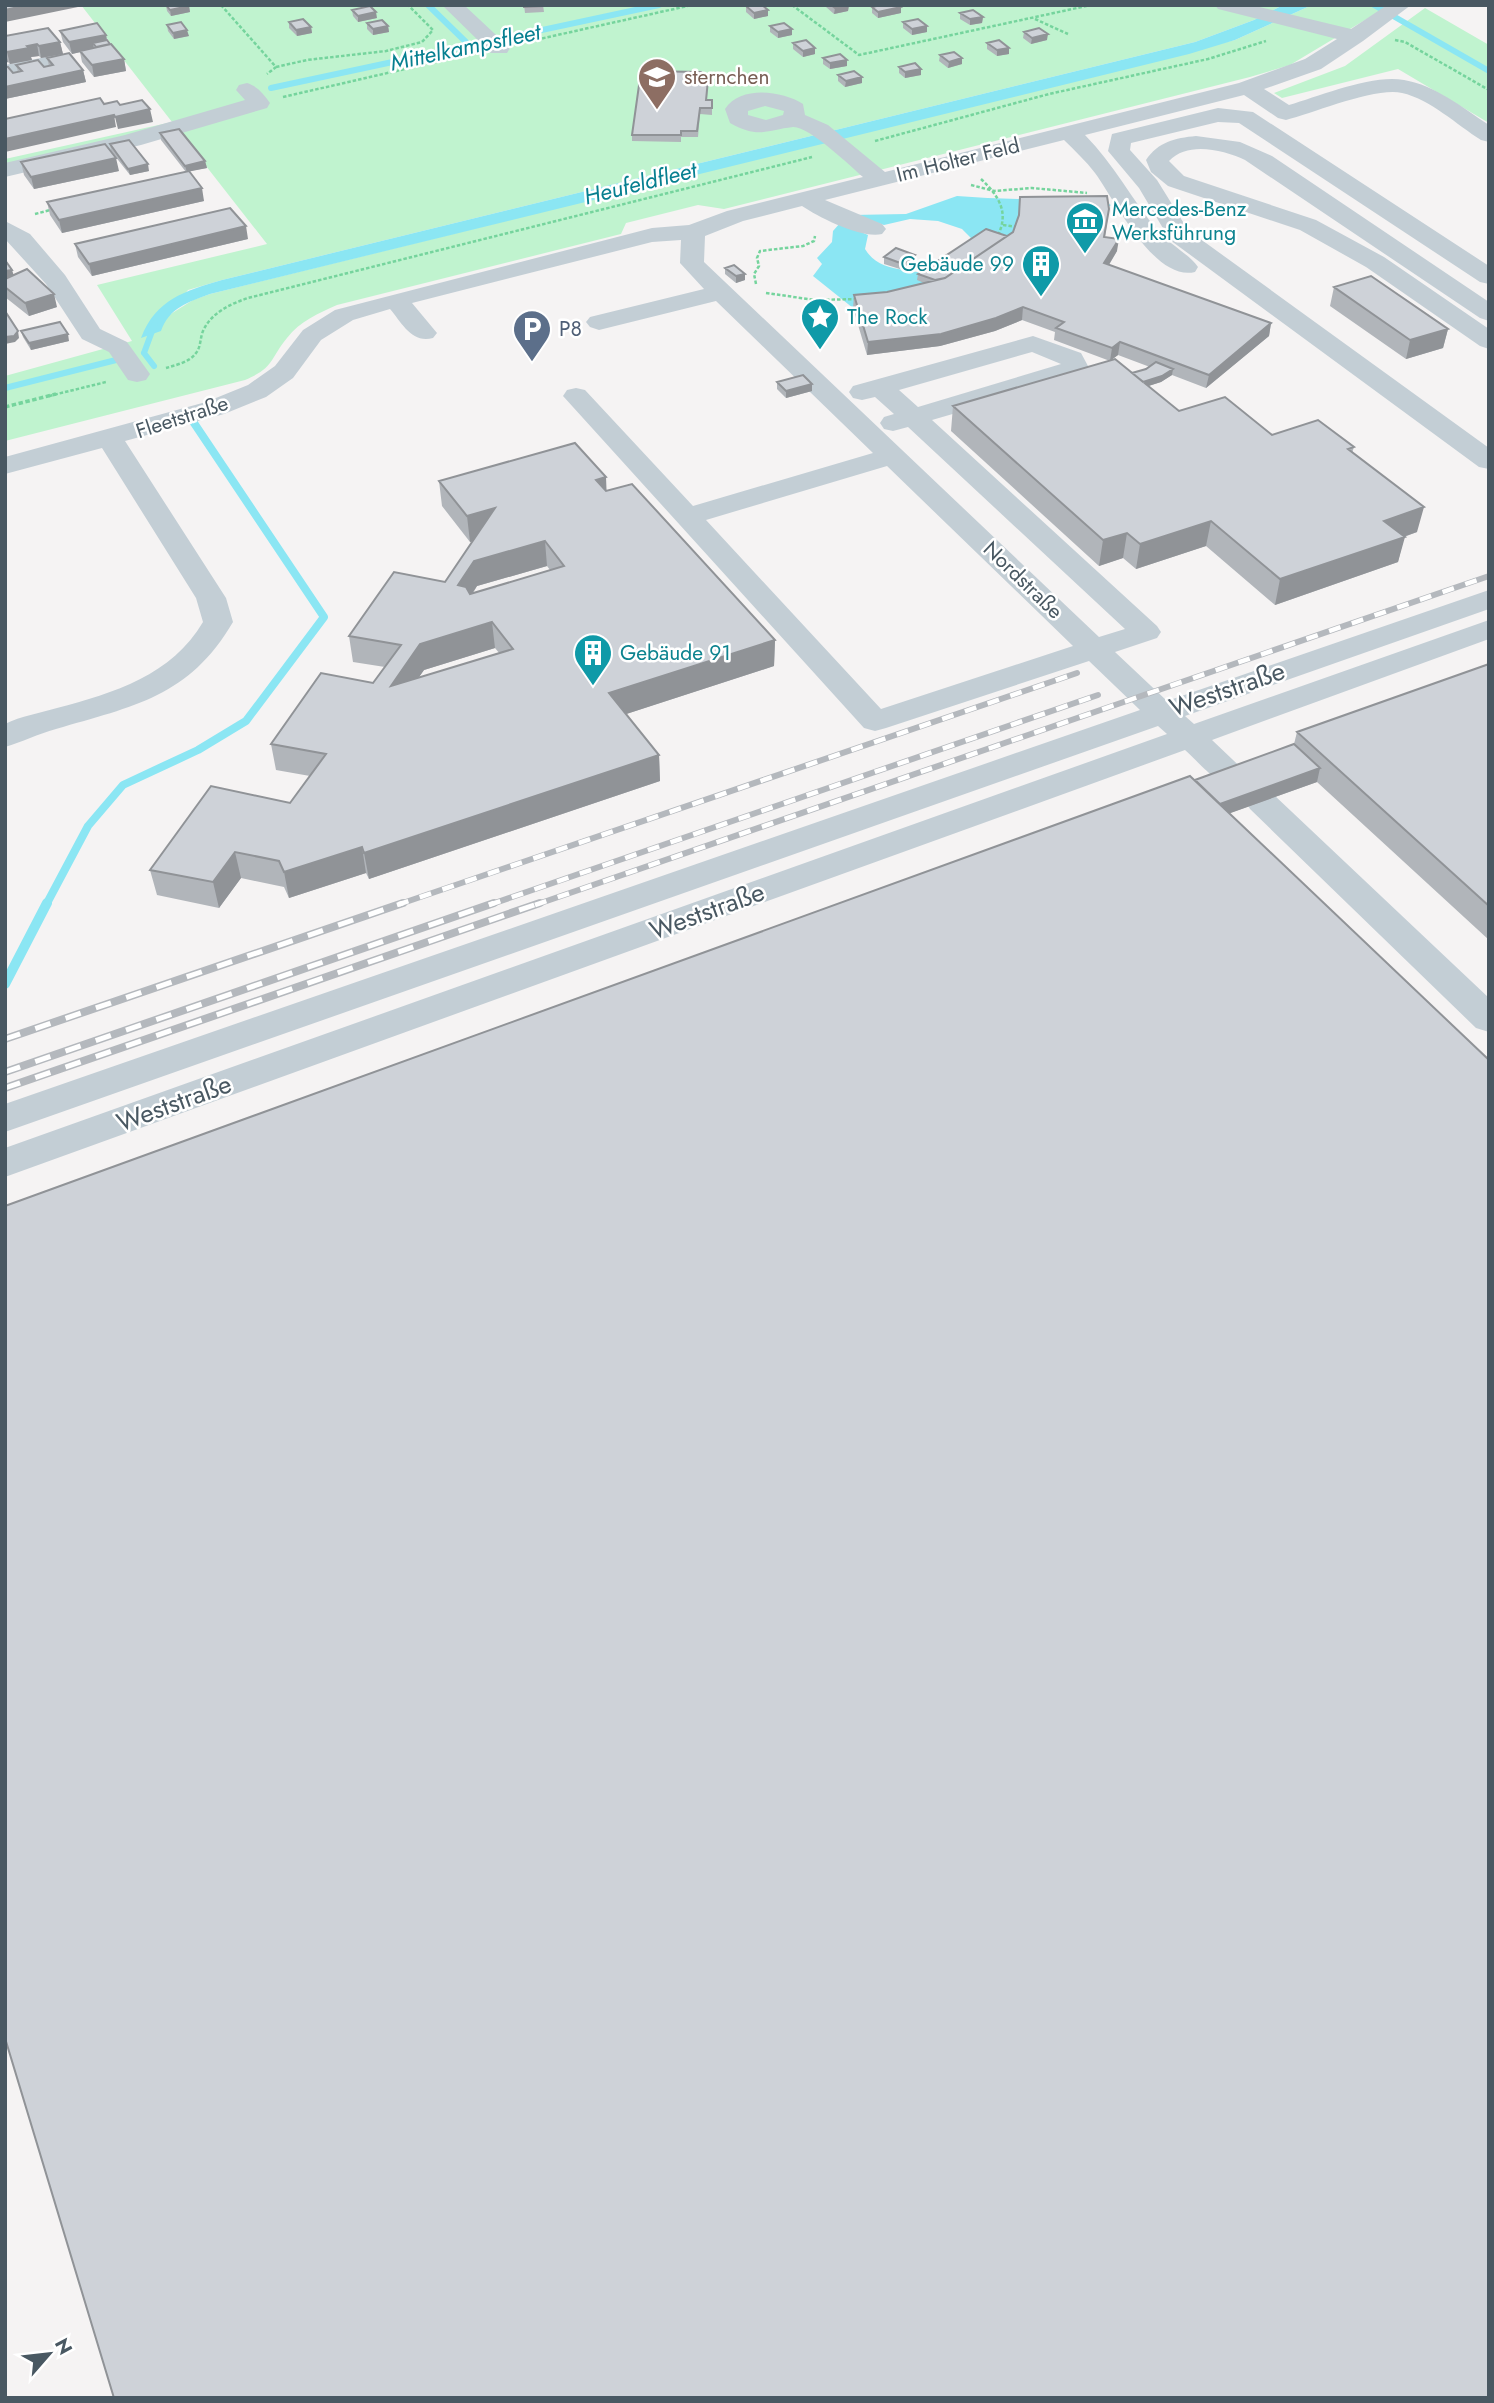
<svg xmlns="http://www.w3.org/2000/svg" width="1494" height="2403" viewBox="0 0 1494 2403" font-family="Jost,sans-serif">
<rect width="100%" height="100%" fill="#f5f3f3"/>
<path fill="#c0f3cf" d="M81 5H1283L1254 20 1195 42 222 280 188 290 166 317 193 300 210 294 1235 40 1312 5H1390L1290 65 1250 77 724 209 698 205 626 223 621 234 337 305C319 313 300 321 287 338 269 360 275 367 245 380L5 441V376L132 341 97 285 267 244 181 134 5 173V159L172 122Z
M1425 8 1489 45V123L1398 69 1282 98 1274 93 1345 66Z"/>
<path fill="#8be6f3" d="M1283 5H1312L1235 40 1189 54 210 294C188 302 169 308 161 331L141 338C156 299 185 291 222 280L1195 42 1254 20Z
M957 196C1006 200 1055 199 1104 202L1111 205 1105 209 1016 235 975 242 962 229 938 221 910 219 884 225 852 215 906 214Z
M840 223 868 235 865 249C882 277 917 265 939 280L886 305 853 308 813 276 822 264 817 258 832 242 833 231Z"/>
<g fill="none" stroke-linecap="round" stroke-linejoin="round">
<path stroke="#8be6f3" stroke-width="6" d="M428 5 469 45
M1374 5 1489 71
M271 88 659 5
M144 353 155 323
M144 353 154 366
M5 388 128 357"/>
<path stroke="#8be6f3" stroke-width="8" d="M46 905 88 826 123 785 198 750 246 721 324 617 194 423"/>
<path stroke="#8be6f3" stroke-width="10" d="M5 984 47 903"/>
<path stroke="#75d49d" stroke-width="2.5" stroke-dasharray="3.5 2" stroke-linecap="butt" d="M221 5 276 67 267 74
M792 5 859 55 1091 5
M1035 19 1068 34
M1395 40 1405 42 1489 90
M526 42 692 5
M276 67 307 60 386 51 422 42 433 30 408 5
M283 97 466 55
M875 141 1049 94 1208 59 1266 41
M981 179C999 196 1010 213 997 237
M971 185 994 191 1032 188 1087 193
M35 214 54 209
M1003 225 1018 227
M756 284 754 274 759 266 757 258 760 251 803 246 814 241 815 236
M766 293 815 300 859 299
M166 368C176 365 190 362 196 353 201 347 200 338 203 331 211 313 230 304 248 298L812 157
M49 396 106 382"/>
<path stroke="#75d49d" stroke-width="3.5" stroke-dasharray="4.5 2.5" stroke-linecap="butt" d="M5 407 56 394"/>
<path fill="#c3ced5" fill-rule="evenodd" d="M442 5H464L510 48 507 53H491Z
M1215 5H1251L1351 29 1387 5H1411L1363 41 1321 69 1264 89 1289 105C1320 96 1372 74 1404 80 1435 85 1463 108 1489 125V142L1481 140C1457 125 1430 99 1402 93 1375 87 1314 113 1286 120L1278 118 1244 95 1085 135C1114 164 1132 200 1158 231 1169 244 1189 254 1198 267L1195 272C1154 282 1115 200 1095 173 1086 161 1075 151 1064 140L825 200 882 224 886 229 882 234C862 239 820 218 802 206L743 221 705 236 704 262 1099 637 1125 629 908 427 893 431 884 429 880 423 884 417 894 414 875 397 862 400 853 398 849 392 853 386 1033 336 1081 353 1088 366 1076 378 932 420 1157 626 1161 632 1157 638 1115 652 1167 701 1489 590V609L1185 716 1194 724 1489 620V639L1212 740 1252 778 1247 785C1221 792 1203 766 1185 750L5 1177V1148L1167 734 1158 726 5 1132V1104L1140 710 1089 661 886 728 875 731 864 728 563 396 567 390 576 388 585 390 693 506 873 453 716 301 599 330 590 327 586 322 590 317 704 289 680 263 681 240 652 242 412 303 437 333 433 338C412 344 402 323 390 309L353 320 321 340 293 378 266 397 224 414 125 441 226 598 233 622C189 697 134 706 56 729 38 734 22 742 5 747V724C21 716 40 713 57 708 114 693 172 675 203 622L196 598 102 448 5 474V457L206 402 248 385 275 366 303 330 335 310 652 228 689 225 727 211 863 177C850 166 809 126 793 127 766 130 759 139 730 123L725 109C741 85 782 91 803 104L805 115 828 125 885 172 1239 83 1305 59 1337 39 1218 9ZM765 106 784 111 783 115 766 120 748 115V111ZM1032 352 1061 364 918 407 899 390ZM887 466 1073 646 881 709 706 520Z
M61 54 69 55 72 60 69 65 5 78V65Z
M247 83C257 86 264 94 270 103L267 108 141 145 5 177V163L125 135 245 100 236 90 239 85Z
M1218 108 1253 112 1489 266V284L1480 282 1239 123 1218 122 1131 143 1130 150 1157 180 1188 230 1489 448V469L1479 467 1170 240 1139 188 1108 151 1112 134Z
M1196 136 1240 142 1272 156 1489 302V321L1480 318 1245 160C1223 150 1188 141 1169 161L1184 176 1316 220 1384 257 1489 329V349L1480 346 1366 267 1300 230 1168 186 1151 172 1146 160C1158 142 1175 138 1196 136Z
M5 221 30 234 65 275 100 329 127 342 150 374 146 380 137 382 128 380 109 352 82 339 46 284 5 239Z
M1262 791 1274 795 1489 998V1032L1476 1028 1250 809 1246 802 1250 795Z"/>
<defs>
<path id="rail-far1" d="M397 905 1077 673
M489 905 1098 695
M535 905 1489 576"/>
<path id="rail" d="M5 1039 403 903
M5 1072 494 903
M5 1088 540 903"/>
</defs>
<use href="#rail-far1" stroke="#b4b8bd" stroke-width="6"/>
<use href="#rail" stroke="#b4b8bd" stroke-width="8"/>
<use href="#rail-far1" stroke="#fff" stroke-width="4.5" stroke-dasharray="12" stroke-linecap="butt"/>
<use href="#rail" stroke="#fff" stroke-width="5" stroke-dasharray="16" stroke-linecap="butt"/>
</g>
<path fill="#b1b5ba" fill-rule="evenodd" d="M166 5 189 6 190 12 171 16 167 11Z
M524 5H543L544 12 525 13Z
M826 5H849L848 11 834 14 826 7Z
M746 6 768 10V16L754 19 746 12Z
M872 7 901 13 878 18 872 13Z
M352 10 377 18 358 22 353 16Z
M960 13 983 17 982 23 970 25 960 19Z
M289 22 311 27 312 33 297 36 289 28Z
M903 22 927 32 912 35 903 28Z
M367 23 388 26 389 32 373 35 367 29Z
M167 25 189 36 174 39 168 31Z
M770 26 792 35 778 38 770 32Z
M60 31 106 35 107 40 124 59 126 71 94 77 82 62 80 52 72 54 63 42Z
M1024 32 1047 40 1031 44 1023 38Z
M5 36 60 42 63 54 41 58 39 56 31 57 32 60 10 64 8 62 5 63Z
M793 43 815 48V54L803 57 793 49Z
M987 43 1009 48V54L997 56 987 49Z
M940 55 962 64 948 68 939 61Z
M47 58 83 70 86 82 5 99V67L13 73 18 72 16 65 44 67 49 66Z
M823 58 847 60V66L830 69 823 64Z
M899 67 921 75 905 78 899 73Z
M838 75 862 83 845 87 838 81Z
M701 80H708L707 100H712V115L700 114 698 137H681V142L632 141V135Z
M160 133 205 161 207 168 189 171 204 201 62 233 50 215 47 202 186 172 161 140Z
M110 144 149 171 130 175 111 151Z
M21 162 119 171 34 189 24 175Z
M1109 209 1105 237 1117 251 1109 265 1271 323 1269 336 1206 388 1172 375 1161 382 1148 386 1179 411 1272 435 1354 447 1352 453 1417 532 1404 537 1398 562 1275 605 1206 546 1136 569 1123 558 1099 566 951 431 953 406 1110 361 1054 340 1055 332 1022 320 995 331 940 346 867 355 853 308 854 295 887 292 924 283 917 280 918 274 1007 236ZM1118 355 1150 367 1146 369 1132 373 1111 360Z
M248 239 92 276 78 257 75 244Z
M915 255V261L903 270 884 264V257Z
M5 260 14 276 57 307 29 316 5 297Z
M725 268 745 280 736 283 725 274Z
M1334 287 1448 329 1443 348 1406 359 1330 306Z
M21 331 69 341 31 350 23 337Z
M777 382 812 391 786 398 777 389Z
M606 477V491L775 640 774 666 626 714 659 755 660 781 369 879 366 873 289 898 284 887 241 878 219 908 157 895 150 870 290 803 310 776 276 770 271 744 373 683 385 667 353 662 349 636 445 582 473 541 470 542 442 506 439 481ZM547 566 550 570 473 593 477 586ZM495 648 500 654 418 678 424 670Z
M1489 664V940L1317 782 1230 813 1195 780 1294 744 1297 732Z"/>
<path fill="#909397" d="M27 5H78V7L5 22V10Z
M849 5 848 11 834 14 835 8Z
M189 6 190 12 171 16 170 10Z
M901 7V13L878 18V12Z
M768 10V16L754 19V13Z
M376 12 377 18 358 22V16Z
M983 17 982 23 970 25V19Z
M388 26 389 32 373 35V29Z
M927 26V32L912 35V29Z
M311 27 312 33 297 36 296 30Z
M792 29V35L778 38V32Z
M187 30 189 36 174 39 173 33Z
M1048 34 1047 40 1031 44 1032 38Z
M106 35 108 46 93 43 94 49 72 54 69 42Z
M60 42 63 54 41 58 39 46Z
M37 44 39 56 31 57 32 60 10 64 7 52Z
M815 48V54L803 57V51Z
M1009 48V54L997 56V50Z
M5 50 8 62 5 63Z
M962 58V64L948 68 949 62Z
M124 59 126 71 94 77 92 65Z
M847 60V66L830 69V63Z
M921 69V75L905 78V72Z
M83 70 86 82 5 99V87Z
M862 77V83L845 87 846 81Z
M150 109 153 122 118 129 115 117Z
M114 115 116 127 5 152V139Z
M116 158 119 171 34 189 31 177Z
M205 161 207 168 187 172 185 166Z
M148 164 149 171 130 175 128 169Z
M202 188 204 201 62 233 59 220Z
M246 226 248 239 92 276 89 264Z
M1119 239 1117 251 1102 276 1104 263Z
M915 255V261L903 270V264Z
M12 270 16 282 5 285V271Z
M745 274V280L736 283V276Z
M54 294 57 307 29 316 25 303Z
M1023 307 1022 320 995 331 940 346 867 355 868 342Z
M1271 323 1269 336 1206 388 1209 375Z
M1448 329 1443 348 1406 359 1410 340Z
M18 331 19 338 15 342 5 344V337Z
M68 334 69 341 31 350 29 343Z
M1120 342 1118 355 1110 361 1112 348Z
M1173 369 1172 375 1161 382 1124 394 1125 388Z
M812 384V391L786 398V391Z
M606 477 607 502 596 480Z
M1424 507 1417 532 1377 546 1384 521Z
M495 508 498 534 470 542 467 516Z
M1211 521 1206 546 1136 569 1140 544Z
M1127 533 1123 558 1099 566 1103 540Z
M1405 537 1398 562 1275 605 1280 579Z
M545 541 547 566 477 586 461 610 458 585 474 561Z
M492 622 495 648 424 670 395 712 391 686 420 644Z
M775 640 774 666 611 719 609 693Z
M659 755 660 781 369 879 364 853Z
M1320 768 1317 782 1211 820 1214 806Z
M362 847 366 873 289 898 284 872Z
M235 852 241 878 219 908 213 882Z"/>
<path fill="#ced2d8" stroke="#909397" stroke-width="2" fill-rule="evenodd" d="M5 5H27L5 10Z
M166 5H188L189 6 170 10Z
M524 5H543V6L524 7Z
M752 5H762L768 10 754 13 746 6Z
M831 5H847L835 8Z
M881 5H899L901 7 878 12 872 7Z
M370 6 376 12 358 16 352 10Z
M973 10 983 17 970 19 960 13Z
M303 19 311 27 296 30 289 22Z
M918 19 927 26 912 29 903 22Z
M382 20 388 26 373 29 367 23Z
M181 22 187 30 173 33 167 25Z
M97 23 106 35 69 42 60 31Z
M784 23 792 29 778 32 770 26Z
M48 28 60 42 39 46 37 44 27 46 29 48 7 52 5 50V36Z
M1039 28 1048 34 1032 38 1024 32Z
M107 40 110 44 96 47 93 43Z
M806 40 815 48 803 51 793 43Z
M999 40 1009 48 997 50 987 43Z
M111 44 124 59 92 65 80 51Z
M954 52 962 58 949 62 940 55Z
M69 53 83 70 5 87V67H8L13 73 22 71 16 65 38 60 44 67 53 65 47 58Z
M840 54 847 60 830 63 823 58Z
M915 63 921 69 905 72 899 67Z
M641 71 701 72 700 80H708L706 100H712V108H700L697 131H681V135H632Z
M854 71 862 77 846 81 838 75Z
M100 98 104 104 117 101 120 105 142 100 150 109 115 117 114 115 5 139V119Z
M179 129 205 161 185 166 160 133Z
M129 140 148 164 128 169 110 144Z
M105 144 116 158 31 177 21 162Z
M189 171 202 188 59 220 47 202Z
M1107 196 1109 209 1104 237 1119 239 1104 263 1271 323 1209 375 1120 342 1112 348 1056 328 1064 322 1023 307 996 318 941 334 868 342 854 295 887 292 945 278 1013 232 1019 215 1020 197Z
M230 208 246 226 89 264 75 244Z
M986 229 1007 236 945 278 935 280 918 274Z
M896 248 915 255 903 264 884 257Z
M5 260 12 270 5 271Z
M734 265 745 274 736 276 725 268Z
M27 269 54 294 25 303 5 287V279Z
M1371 276 1448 329 1410 340 1334 287Z
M5 311 18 331 14 336 5 337Z
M60 322 68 334 29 343 21 331Z
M1115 359 1179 411 1225 397 1272 435 1318 420 1354 447 1348 449 1424 507 1384 521 1405 537 1280 579 1211 521 1140 544 1127 533 1103 540 953 406Z
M1156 362 1173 369 1162 376 1143 382 1132 373 1146 369Z
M803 375 812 384 786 391 777 382Z
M575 443 606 477 596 480 606 491 632 484 775 640 609 693 659 755 364 853 362 847 284 872 279 861 235 852 213 882 150 870 211 786 290 803 326 754 271 744 321 673 373 683 401 645 349 636 394 572 445 582 495 508 467 516 439 481ZM545 541 564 566 470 594 466 587 458 585 474 561ZM492 622 513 649 391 686 420 644Z
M1489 664V906L1297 732Z
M1294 744 1320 768 1220 804 1195 780Z
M1190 776 1489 1060V2398H114L5 2038V1206Z"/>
<defs>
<symbol id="school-pin" viewBox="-11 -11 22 30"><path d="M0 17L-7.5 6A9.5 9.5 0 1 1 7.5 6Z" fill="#8d6e63" stroke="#fff"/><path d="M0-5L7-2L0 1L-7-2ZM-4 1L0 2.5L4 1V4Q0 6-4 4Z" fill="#fff"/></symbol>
<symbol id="museum-pin" viewBox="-11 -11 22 30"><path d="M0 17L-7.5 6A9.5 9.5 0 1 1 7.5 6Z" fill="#0f9aa8" stroke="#fff"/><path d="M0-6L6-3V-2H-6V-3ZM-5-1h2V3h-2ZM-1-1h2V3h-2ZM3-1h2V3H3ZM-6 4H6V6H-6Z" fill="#fff"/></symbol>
<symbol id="building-pin" viewBox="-11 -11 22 30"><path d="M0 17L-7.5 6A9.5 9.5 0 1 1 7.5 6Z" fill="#0f9aa8" stroke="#fff"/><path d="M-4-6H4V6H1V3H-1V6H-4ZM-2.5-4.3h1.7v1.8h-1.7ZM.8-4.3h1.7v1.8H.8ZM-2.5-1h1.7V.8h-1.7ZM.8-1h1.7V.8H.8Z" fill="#fff"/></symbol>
<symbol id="sight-pin" viewBox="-11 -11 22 30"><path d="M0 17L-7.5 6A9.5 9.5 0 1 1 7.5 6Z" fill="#0f9aa8" stroke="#fff"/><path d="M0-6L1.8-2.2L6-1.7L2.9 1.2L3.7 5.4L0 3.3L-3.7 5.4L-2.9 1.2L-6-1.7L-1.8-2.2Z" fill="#fff"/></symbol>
<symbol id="parking-pin" viewBox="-11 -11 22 30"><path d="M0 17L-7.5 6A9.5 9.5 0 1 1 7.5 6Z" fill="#5c6f8a" stroke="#fff"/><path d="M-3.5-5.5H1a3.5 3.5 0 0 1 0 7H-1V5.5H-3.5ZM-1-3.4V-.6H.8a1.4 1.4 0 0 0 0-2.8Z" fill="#fff"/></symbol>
</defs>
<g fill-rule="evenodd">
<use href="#school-pin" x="635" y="55" width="44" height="60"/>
<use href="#museum-pin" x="1063" y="199" width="44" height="60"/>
<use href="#building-pin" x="1019" y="242" width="44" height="60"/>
<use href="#sight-pin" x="798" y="295" width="44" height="60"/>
<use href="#parking-pin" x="510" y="307" width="44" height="60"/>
<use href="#building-pin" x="571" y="631" width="44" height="60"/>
</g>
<g text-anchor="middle" stroke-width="5" stroke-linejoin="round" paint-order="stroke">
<g font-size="21" fill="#785e54" stroke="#fff" text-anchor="start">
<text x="684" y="84">sternchen</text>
</g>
<g font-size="21" fill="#495862" stroke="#fff">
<text transform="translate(958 160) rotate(-14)" y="7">Im Holter Feld</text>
<text transform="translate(182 417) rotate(-18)" y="7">Fleetstraße</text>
<text transform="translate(1023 580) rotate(44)" y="7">Nordstraße</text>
</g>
<g font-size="21" fill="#0d838f" stroke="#fff" text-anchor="start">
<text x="1112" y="216">Mercedes-Benz<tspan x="1112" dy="24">Werksführung</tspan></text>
<text x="1014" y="271" text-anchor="end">Gebäude 99</text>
<text x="847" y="324">The Rock</text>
<text x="620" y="660">Gebäude 91</text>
</g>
<g font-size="21" fill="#4e5e75" stroke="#fff" text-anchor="start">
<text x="559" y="336">P8</text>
</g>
<g font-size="23" font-style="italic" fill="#067f90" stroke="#fff">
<text transform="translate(465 47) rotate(-12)" y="8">Mittelkampsfleet</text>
<text transform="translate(640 183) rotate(-14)" y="8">Heufeldfleet</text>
</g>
<g font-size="26" fill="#495862" stroke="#fff">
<text transform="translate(1227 689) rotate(-19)" y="9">Weststraße</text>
<text transform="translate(707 911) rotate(-20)" y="9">Weststraße</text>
<text transform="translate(174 1103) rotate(-20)" y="9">Weststraße</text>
</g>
</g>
<rect width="1494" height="2403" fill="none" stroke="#495862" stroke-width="14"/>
<g transform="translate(49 2354) rotate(62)" stroke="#ffffff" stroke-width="5" paint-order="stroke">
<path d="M0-5L12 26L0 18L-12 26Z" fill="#495862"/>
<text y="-10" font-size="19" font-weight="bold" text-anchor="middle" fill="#495862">N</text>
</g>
</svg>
